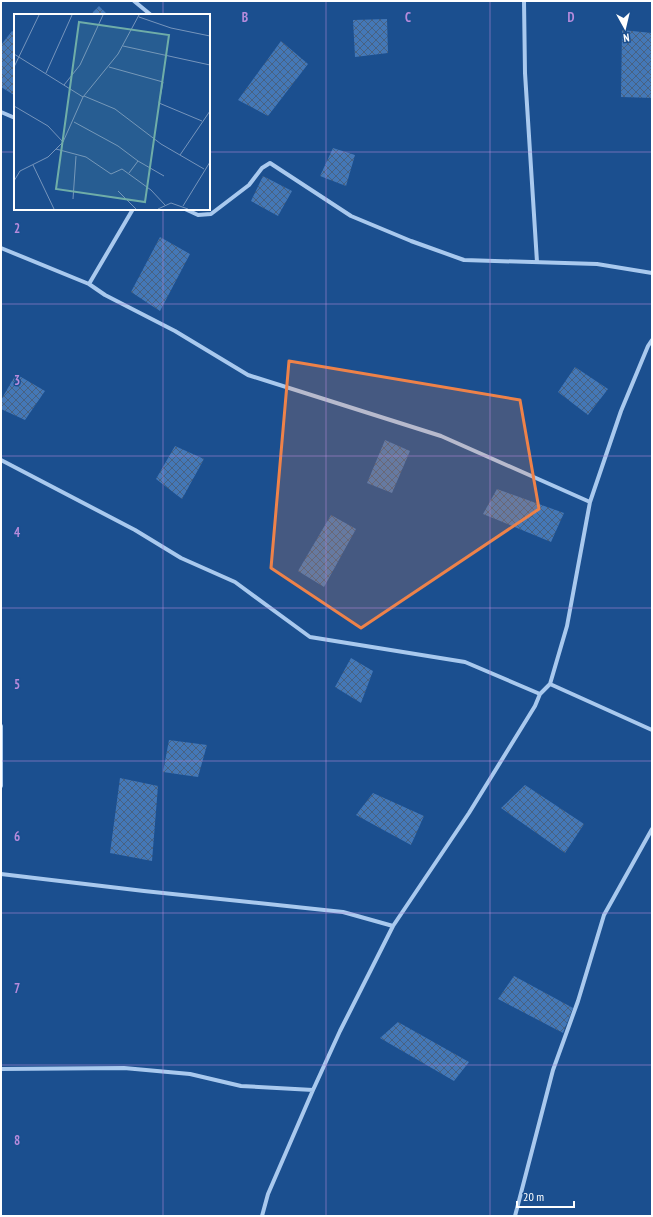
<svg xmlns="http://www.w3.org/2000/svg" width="653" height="1217" viewBox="0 0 653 1217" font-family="'PT Sans Narrow',sans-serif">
<defs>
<pattern id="building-cross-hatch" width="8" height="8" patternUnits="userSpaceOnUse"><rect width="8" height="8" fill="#4478b7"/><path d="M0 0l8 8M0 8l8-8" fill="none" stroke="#486282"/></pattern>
</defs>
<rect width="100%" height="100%" fill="#1b4f8f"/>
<path fill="url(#building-cross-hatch)" d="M99 6 108 15H90Z
M387 19 388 53 355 57 353 20Z
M622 30 652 33V98L621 97Z
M12 31 15 33V93L14 95 1 87V45Z
M281 41 308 64 268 116 238 100Z
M333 148 355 155 346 186 320 176Z
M263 176 292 191 278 216 251 201Z
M160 237 190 254 160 311 131 292Z
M575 367 608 389 588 415 558 392Z
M16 374 45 391 25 420 1 409V400Z
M385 440 410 451 392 493 367 483Z
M175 446 204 459 182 499 156 479Z
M497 489 564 513 551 542 483 514Z
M331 515 356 529 324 587 298 571Z
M351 658 373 671 361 703 335 687Z
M169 740 207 745 198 777 163 772Z
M120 778 158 786 152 861 110 853Z
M525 785 584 824 565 853 501 808Z
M373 793 424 816 411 845 356 815Z
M514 976 573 1008 563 1033 498 999Z
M398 1022 469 1062 454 1081 380 1038Z"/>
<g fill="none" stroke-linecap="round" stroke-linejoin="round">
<path stroke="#a9c9ee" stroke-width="4" d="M134 1 151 15
M524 1 525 73 537 262
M1 112 15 118
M133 209 89 284 105 295 175 331 248 375 441 436 590 502
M185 209 198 215 211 214 249 185 262 168 270 163 351 216 411 241 464 260 597 264 652 273
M1 248 89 284
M1 460 135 530 181 558 235 582 310 637 465 662 540 694
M550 684 652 730
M1 726V786
M1 874 144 891 343 912 393 926
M1 1069 124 1068 190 1074 241 1086 313 1090
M262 1216 268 1194 313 1090 340 1031 393 926 469 813 535 706 540 694 550 684 567 626 590 502 621 411 648 346 652 340
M515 1216 553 1070 578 1001 604 915 652 829"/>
</g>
<path fill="#ee8249" fill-opacity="0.2" stroke="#ee8249" stroke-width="3" stroke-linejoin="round" d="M289 361 520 400 539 509 361 628 271 568Z"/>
<path fill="none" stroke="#b68bdc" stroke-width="1" stroke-opacity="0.55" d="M163 1V15M326 1V1216M490 1V1216M1 152H15M209 152H652M163 209V1216M1 304H652M1 456H652M1 608H652M1 761H652M1 913H652M1 1065H652"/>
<g transform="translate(14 14)">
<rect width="196" height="196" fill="#1b4f8f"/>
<path fill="none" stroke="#7695bc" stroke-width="1" d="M125 3 157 14 196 22M109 32 196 51M0 40 69 83M0 53 25 1M95 53 149 68 145 89 188 107M32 59 58 1M50 71 66 51 89 1M70 82 101 95 147 130 190 155M0 92 34 112 49 128M60 108 104 132 124 147 115 159M42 135 72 143 97 160 108 155 137 176 151 191M166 141 196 97M124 147 150 162M19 151 40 195M0 167 6 157 34 143 49 128 69 83 104 40 125 1M104 177 122 195M59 185 62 142M169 192 196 148M144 195 157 189 174 195"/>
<path fill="#6fada8" fill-opacity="0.15" stroke="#6fada8" stroke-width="2" d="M65 8 155 21 131 188 42 175Z"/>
<rect width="196" height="196" fill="none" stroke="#fff" stroke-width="2"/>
</g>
<g font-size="13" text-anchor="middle" font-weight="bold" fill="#b68bdc" stroke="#1b4f8f" stroke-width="3" stroke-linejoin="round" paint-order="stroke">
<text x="245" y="22">B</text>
<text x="408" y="22">C</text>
<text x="571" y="22">D</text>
<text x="17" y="233">2</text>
<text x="17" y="385">3</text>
<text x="17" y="537">4</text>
<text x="17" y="689">5</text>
<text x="17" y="841">6</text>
<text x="17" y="993">7</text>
<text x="17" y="1145">8</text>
</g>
<rect width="653" height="1217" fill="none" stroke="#ffffff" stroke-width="4"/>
<g transform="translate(625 28) rotate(172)" stroke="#1b4f8f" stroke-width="3" paint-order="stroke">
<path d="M0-3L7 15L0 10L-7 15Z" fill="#ffffff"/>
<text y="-6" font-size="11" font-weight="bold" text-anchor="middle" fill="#ffffff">N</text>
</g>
<path d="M517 1201v6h57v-6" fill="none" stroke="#ffffff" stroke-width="2"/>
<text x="523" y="1201" font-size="12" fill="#ffffff" stroke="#1b4f8f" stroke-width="3" paint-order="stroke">20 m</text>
</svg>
